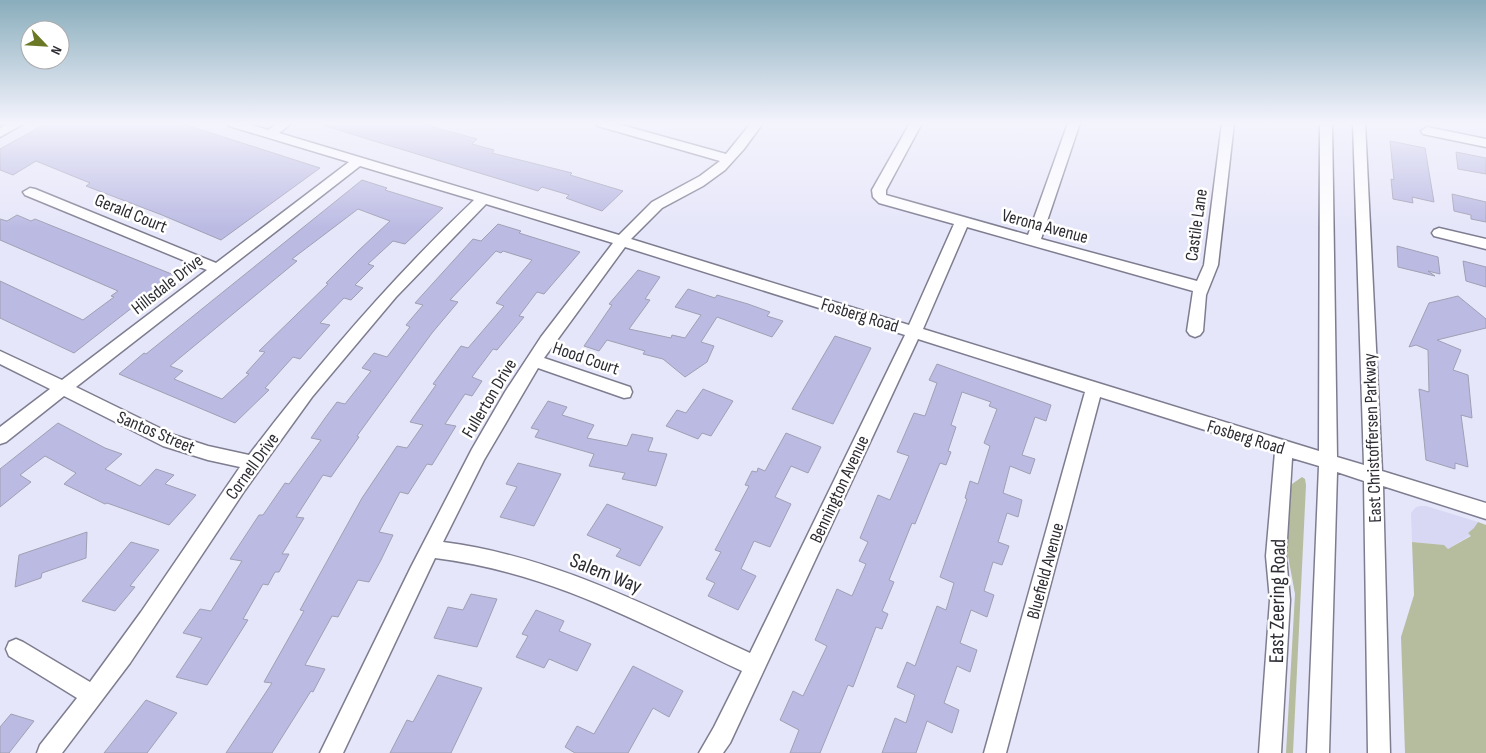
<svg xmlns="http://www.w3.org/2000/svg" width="1486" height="753" viewBox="0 0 1486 753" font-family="'Sofia Sans Condensed',sans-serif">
<rect width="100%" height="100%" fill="#e6e6fa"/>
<path fill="#d8d8f4" d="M1420 506H1426L1478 522 1475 528 1468 533 1471 535 1448 549 1443 545 1412 542 1411 513 1416 507Z"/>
<path fill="#b6bd9f" d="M1302 477 1305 479 1306 485 1293 753H1286L1295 594 1285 540 1289 490 1292 484Z
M1478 522 1486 525V753H1405L1401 637 1414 595 1412 542 1444 545 1448 549 1471 536 1468 533 1474 528Z"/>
<path fill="#bbbae3" stroke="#a0a0b3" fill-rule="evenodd" d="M47 123H180L320 168 221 240 162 215 86 186 90 183 36 161 13 175 0 170V149Z
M326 123H419L477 139 472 144 494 150 492 153 572 173 570 175 623 191 602 211 566 198 569 195 542 187 538 191 499 179 325 126Z
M1390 141 1425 148 1434 202 1412 197 1413 203 1393 199 1391 179 1394 180Z
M1456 152 1486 158V174L1458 169Z
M362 180 387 188 385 190 443 208 405 244 393 241 368 264 374 266 355 285 363 288 351 300 344 298 320 323 330 325 300 359 293 357 265 388 269 390 235 423 119 374 144 353 146 354ZM358 209 390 221 357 252 326 283 328 284 259 351 265 352 246 373 249 374 222 399 174 379 183 371 170 366 297 261 292 259Z
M1452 194 1486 202V222L1471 219V215L1454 211Z
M17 215 31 221 35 219 174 275 74 353 0 318V281L83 320 114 297 111 296 118 291 0 240V219L7 221Z
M498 224 521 231 519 233 580 252 544 294 537 292 519 316 524 317 497 350 493 349 472 377 482 381 472 396 465 394 445 424 456 426 432 465 427 464 408 494 400 492 379 532 393 535 381 560 369 582 358 580 338 617 332 616 305 665 325 669 313 692 311 691 272 753H226L272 683 264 682 304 611 300 610 362 498 397 446 407 448 423 425 410 422 436 385 433 384 461 346 468 348 504 306 496 303 532 260 503 251 501 253 496 251 450 300 458 302 432 333 407 367 357 436 359 437 331 477 323 475 296 517 304 518 282 554H289L279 572H275L268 585 263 584 243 619 248 620 207 685 176 677 202 638 183 633 200 609 211 611 242 561 230 559 259 515H263L285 483 289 484 321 440 311 438 325 418 337 402 345 404 371 371 362 368 374 353 387 357 410 327 406 325 423 305 415 303 473 239 481 241Z
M1397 246 1438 257 1440 274 1428 271 1435 276 1398 267Z
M1463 261 1486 267V287L1466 281Z
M638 270 660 277 645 299 650 300 629 329 671 338 672 335 685 338 701 315 675 307 688 289 715 298 717 295 748 304 770 312 767 316 783 321 772 337 717 317 701 342 714 346 707 362 685 377 663 359 643 354 645 351 607 340 599 351 584 346 612 305 609 304Z
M1458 296 1486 319V328L1437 340 1461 350 1453 370 1468 375 1472 418 1461 415 1468 467 1455 463V469L1426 460 1419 389 1429 392 1428 350 1416 345 1409 347 1429 303Z
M835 336 871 348 833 424 792 409Z
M937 364 1051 405 1046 421 1035 417 1022 455 1035 459 1030 474 1010 466 1003 493 1022 500 1018 517 1007 513 998 542 1009 546 1002 565 993 562 984 591 994 595 987 617 971 610 960 643 977 650 970 672 957 666 944 703 959 710 952 733 927 721 916 753H882L895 718 906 723 915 695 897 687 907 662 915 666 937 606 946 610 954 583 940 577 967 499 965 498 970 481 978 484 990 446 984 443 997 409 989 406 991 402 962 392 951 425 956 427 948 451 951 452 946 465 940 463 915 524 912 523 889 580 894 582 882 611 888 614 882 629 876 627 853 687 848 685 820 753H790L799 730 780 720 793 691 803 696 827 646 815 640 837 589 852 596 866 564 859 561 868 542 860 538 878 495 890 500 909 456 897 452 914 413 925 416 937 383 929 380Z
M703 389 733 401 711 436 702 433 698 439 666 426 677 410 686 413Z
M548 401 567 407 562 415 594 425 587 438 627 446 632 434 653 438 648 451 667 454 656 486 622 479 625 473 589 466 594 454 535 437 539 430 531 428Z
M58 423 105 448 122 454 105 469 140 486 156 469 174 475 165 484 196 495 169 525 107 503 105 504 64 484 76 473 45 456 20 475 31 482 0 507V469Z
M786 433 821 447 808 473 791 466 775 497 791 504 770 547 754 541 741 569 756 576 738 610 708 596 715 583 706 579 721 552 715 550 749 486 745 485 752 471 757 472 758 468 765 471Z
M518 463 561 474 534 526 500 517 517 487 506 484Z
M607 504 663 527 640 566 616 556 621 549 587 535Z
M87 532 86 558 42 573 41 578 15 587 19 555Z
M131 542 159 550 130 586 135 587 115 611 82 601Z
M471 594 497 599 477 647 434 638 448 607 463 610Z
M536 610 564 621 559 631 591 644 577 671 549 659 544 668 516 657 528 636 522 634Z
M633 666 683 691 669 717 653 708 628 753H575L565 747 577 726 594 734Z
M438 675 482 688 451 753H390L407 720 413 722Z
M146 700 177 713 147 753H104Z
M11 714 34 721 9 753H0V727Z"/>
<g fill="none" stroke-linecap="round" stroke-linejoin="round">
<defs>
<path id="minor" d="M10 123H25L0 137V128Z
M227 123H245L268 130 278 123H292L279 133 619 235 652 202 700 176 720 161 598 126 596 123H614L726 154 751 123H763L744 149 725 170 703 186 662 208 631 239 909 325 954 224 879 203 873 197 872 190 910 123H922L886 190V195L1028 235 1068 123H1080L1041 239 1197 281 1204 265 1222 123H1234L1218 265 1206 295 1203 331 1200 335 1195 337 1190 335 1187 331 1193 291 967 227 923 329 1319 451 1320 123H1332L1337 457 1364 465 1353 123H1365L1382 471 1486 503V519L1383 486 1390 753H1368L1364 481 1337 472 1329 753H1307L1319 466 1292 458 1286 556 1290 600 1281 753H1259L1270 600 1266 556 1275 452 1100 397 1006 753H984L1085 392 918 339 730 743 723 753H699L714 727 742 671C638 622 552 573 435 558L343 753H320L411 567 472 449 505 392 541 337 613 243 486 204 396 297 312 397 245 490 130 663 62 753H37L40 745 77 698 9 656 6 649 9 642 16 639 23 642 90 682 141 612 240 467 208 460 163 446 64 396 6 442 0 444V427L50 389 0 364V351L62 380 207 270 25 195 23 192 30 188 35 189 216 263 349 162 229 126ZM360 166 474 200C391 279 318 364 249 455L208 446 174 435 76 387ZM625 247 905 335 750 653C650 608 554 556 443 542L484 460 538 368 624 398 630 397 632 392 630 387 544 358Z
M1427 127 1486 139V147L1423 134 1421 131Z
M1439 228 1486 239V249L1434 236 1432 233 1434 230Z"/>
</defs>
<use href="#minor" stroke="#7e7d90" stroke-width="3"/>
<use href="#minor" fill="#fff" fill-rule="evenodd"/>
</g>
<linearGradient id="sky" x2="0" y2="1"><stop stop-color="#89adbc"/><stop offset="0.54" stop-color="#f4f4fd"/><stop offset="1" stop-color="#f4f4fd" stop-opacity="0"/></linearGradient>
<rect width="1486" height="228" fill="url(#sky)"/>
<g text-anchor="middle" stroke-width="5" stroke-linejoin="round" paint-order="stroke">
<g font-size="18" fill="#2c2c33" stroke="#fff">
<text transform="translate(131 213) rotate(22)" y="6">Gerald Court</text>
<text transform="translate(1196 225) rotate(-82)" y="6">Castile Lane</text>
<text transform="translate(1045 226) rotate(15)" y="6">Verona Avenue</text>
<text transform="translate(167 284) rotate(-38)" y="6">Hillsdale Drive</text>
<text transform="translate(860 315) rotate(17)" y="6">Fosberg Road</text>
<text transform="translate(586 358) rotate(19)" y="6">Hood Court</text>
<text transform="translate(489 398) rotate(-59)" y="6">Fullerton Drive</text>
<text transform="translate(156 432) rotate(23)" y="6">Santos Street</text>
<text transform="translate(1246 437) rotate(17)" y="6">Fosberg Road</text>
<text transform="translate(1372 438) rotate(-92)" y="6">East Christoffersen Parkway</text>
<text transform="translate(252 466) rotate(-54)" y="6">Cornell Drive</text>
<text transform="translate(839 489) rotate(-65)" y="6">Bennington Avenue</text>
<text transform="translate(1045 571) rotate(-75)" y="6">Bluefield Avenue</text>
</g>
<g font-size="21" fill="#2c2c33" stroke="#fff">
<text transform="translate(606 573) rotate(22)" y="7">Salem Way</text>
<text transform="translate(1277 601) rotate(-89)" y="7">East Zeering Road</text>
</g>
</g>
<g transform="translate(45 45) rotate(115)"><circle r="24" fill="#ffffff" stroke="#ababad"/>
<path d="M0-4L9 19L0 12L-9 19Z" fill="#6b7927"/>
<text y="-8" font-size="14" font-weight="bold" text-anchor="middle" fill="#2c2c33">N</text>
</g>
</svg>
